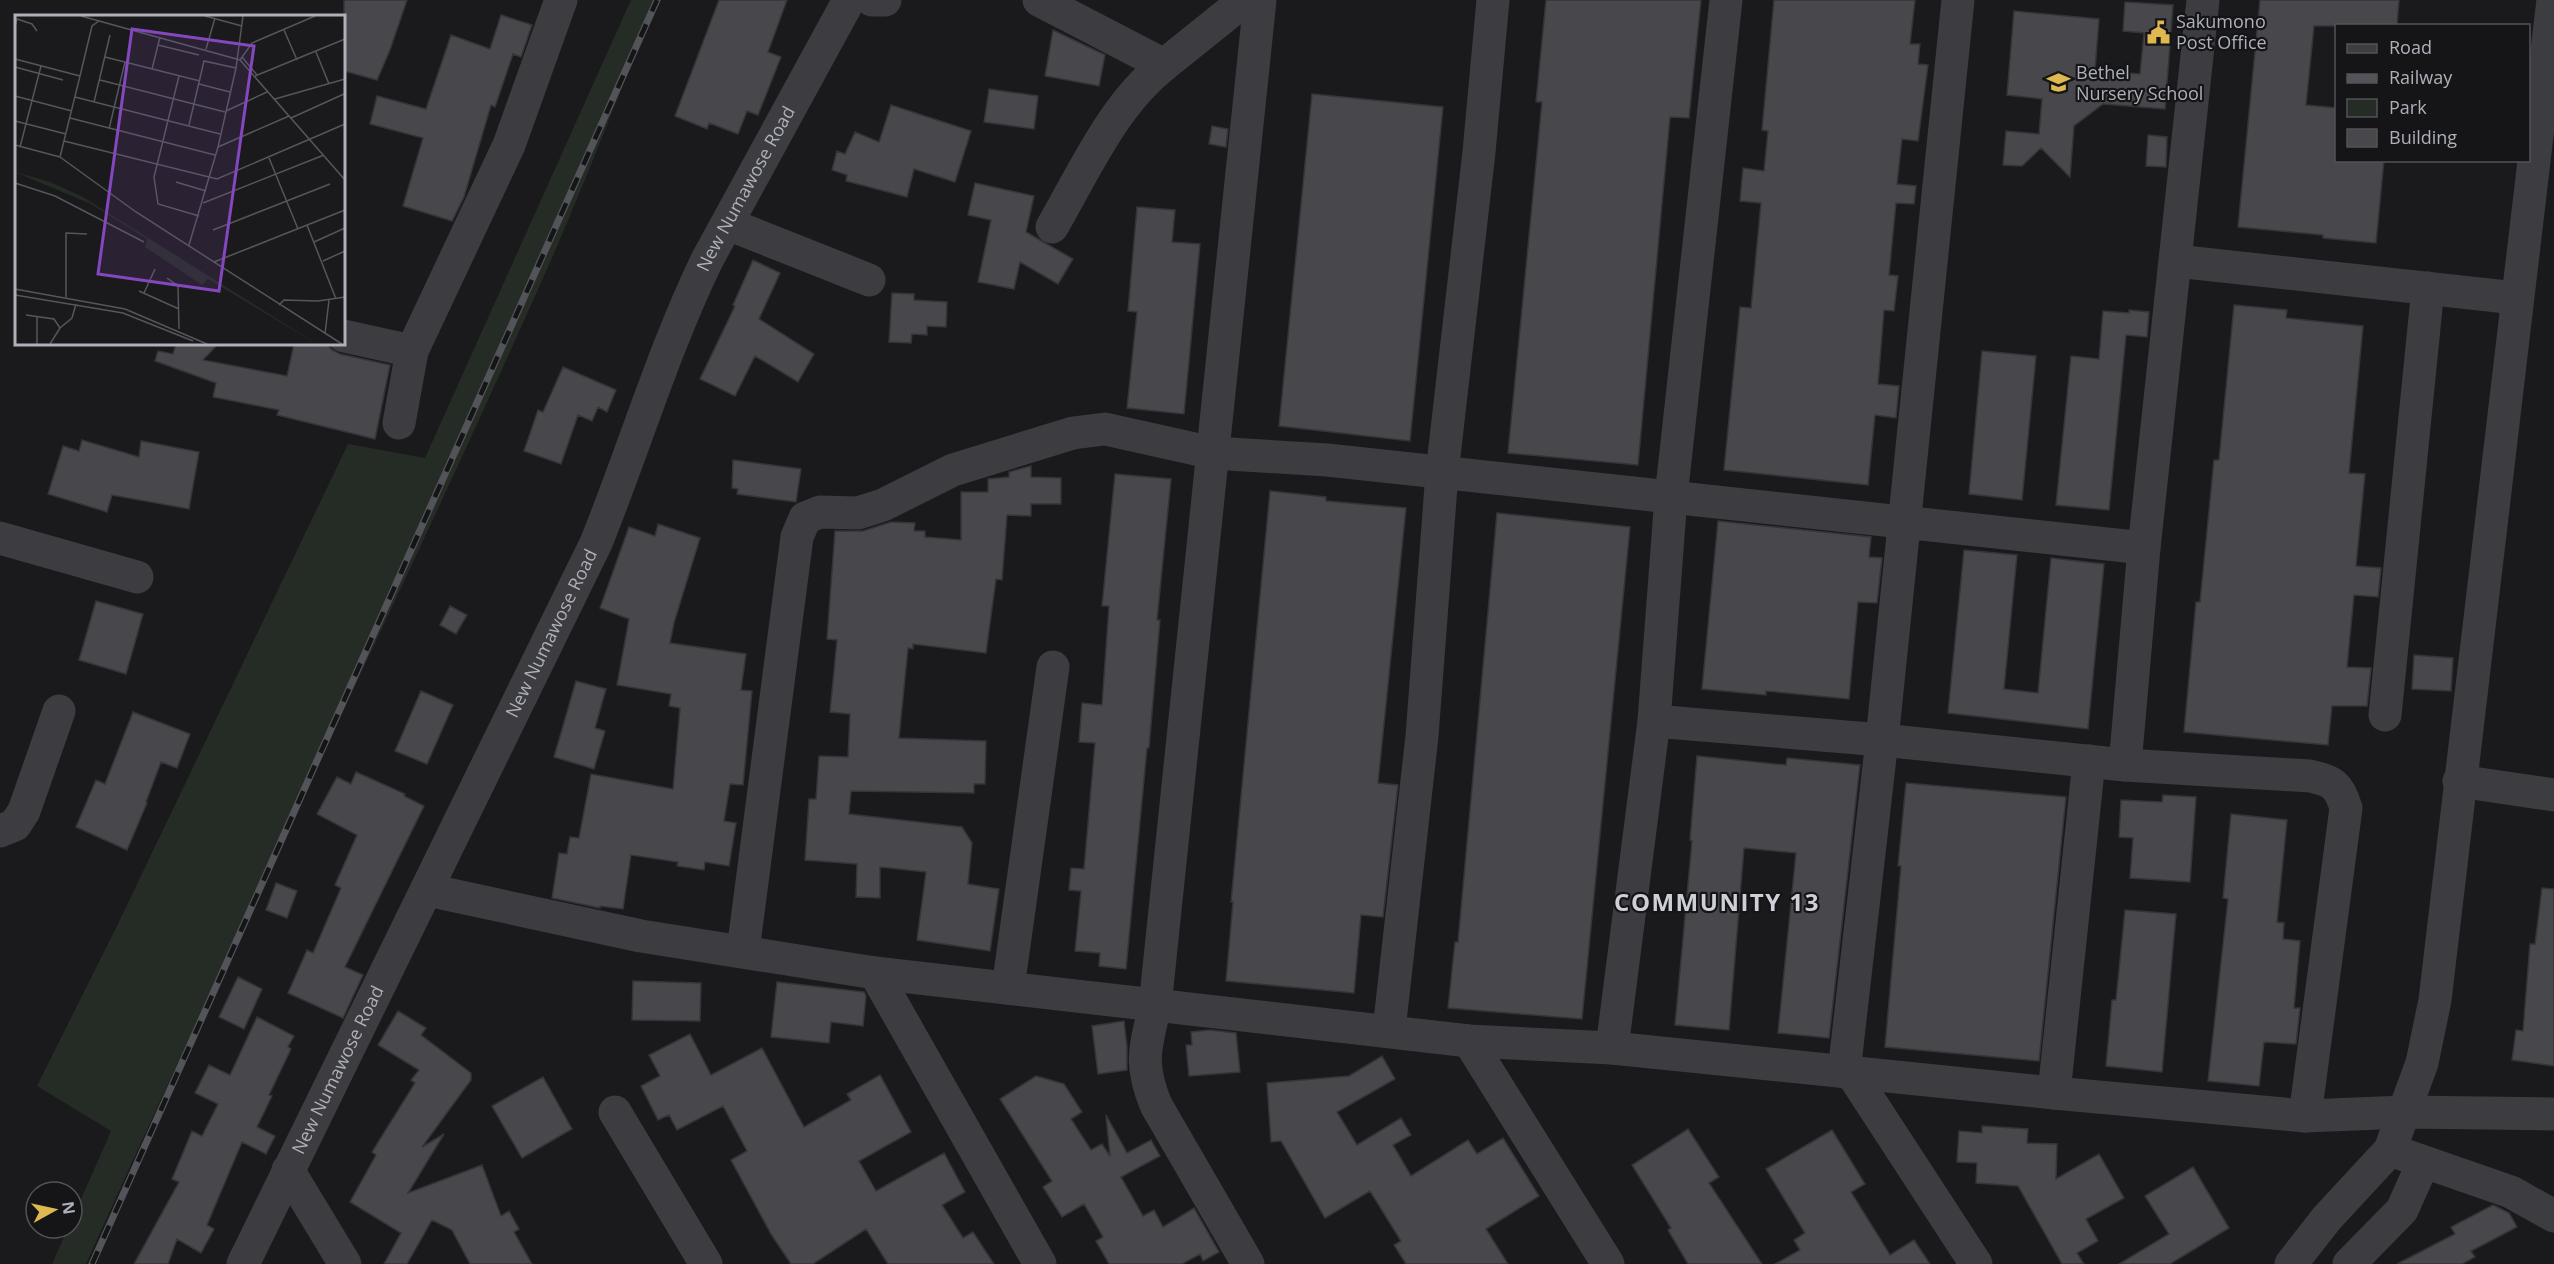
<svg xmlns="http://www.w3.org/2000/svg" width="2554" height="1264" viewBox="0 0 2554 1264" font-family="'Open Sans',sans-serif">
<rect width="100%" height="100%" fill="#1a1a1c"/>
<path fill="#252c26" d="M631 0H657C622 86 589 173 552 258 402 596 237 927 86 1264H52L68 1228H72V1220L111 1131 37 1086 116 928 348 444 425 458Z"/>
<path fill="#48474c" stroke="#353538" stroke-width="1.5" d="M344 0H407L390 50 377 80 344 71Z
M719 0H787L768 52 781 57 758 115 747 111 738 134 709 123 707 129 675 116Z
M1546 0H1701L1689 118 1670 117 1638 465 1508 453 1542 102H1536Z
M1774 0H1915L1910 44H1920L1918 64 1928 65 1918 141 1902 139 1897 184 1916 186 1914 204 1896 203 1889 275 1898 276 1894 311 1884 310 1878 384 1899 386 1896 418 1875 415 1868 485 1724 470 1740 307 1751 308 1761 203 1740 201 1743 168 1764 171 1768 131 1762 130Z
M2260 0H2399L2397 26H2314L2306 105 2337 108V160H2384L2376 243 2323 238V235L2238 227Z
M2125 2 2173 5 2165 109 2103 104 2074 126 2070 177 2041 148 2022 166 2003 165 2006 131 2039 134 2042 99 2007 95 2014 11 2099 19 2095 70 2140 74 2144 33 2123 31Z
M501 15 532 25 521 57 513 54 495 107 491 105 464 197 452 221 403 206 423 138 370 124 377 96 426 109 451 35 490 49Z
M1053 30 1105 55 1099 86 1045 76Z
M989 89 1038 96 1034 129 984 122Z
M1312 94 1443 107 1410 441 1279 426Z
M891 105 971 131 955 182 914 169 907 197 846 181 847 175 832 170 837 151 845 154 855 132 879 142Z
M1212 126 1228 129 1226 147 1209 144Z
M2148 135 2167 137 2166 167 2146 166Z
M975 183 1034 196 1026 232 1073 259 1058 284 1020 262 1014 289 978 282 991 220 968 215Z
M1137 207 1175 210 1172 242 1200 244 1184 414 1127 408 1137 312 1128 311Z
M753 260 780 273 759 319 814 354 798 382 755 356 735 396 700 379 735 306 733 305Z
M892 293 914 294V300L947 302 946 327 927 326V335L912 334 911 343 889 342Z
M2234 305 2287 310 2286 318 2363 326 2349 473 2365 474 2356 566 2381 568 2378 597 2354 595 2347 667 2371 668 2367 706H2332L2328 745 2184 732 2196 602H2200L2214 460H2219Z
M2129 310 2149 312 2147 337 2126 335 2109 510 2056 505 2071 356 2099 359 2103 311 2129 313Z
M176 344H218L203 360 287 376 294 344H327L332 350 340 354 390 365 375 439 277 415 279 410 213 397 216 383 155 361 158 351 173 354Z
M1982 351 2036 356 2022 500 1969 494Z
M563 367 616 390 607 412 598 407 592 421 578 415 561 464 524 451 538 410 543 412Z
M82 440 139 457 141 441 199 452 189 509 112 495 107 512 48 494 63 446 79 451Z
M733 460 801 469 796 502 737 494 738 489 732 488Z
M1031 466V477L1061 478V504H1031V516L1007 515 1002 580 996 579 986 653 913 644V649L908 648 899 738 986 741 985 784H974V793L851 791 849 814 962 827 972 843 968 884 999 889 990 951 917 940 926 872 880 867V898L856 897 857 864 805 860 809 799H816L819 756 848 757 850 714 830 712 837 640 827 639 835 531H863L891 522 915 523 914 531H925V537L961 540V492H988V479L1009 477V472Z
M1115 474 1171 479 1157 620H1160L1149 748H1147L1126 969 1099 966 1100 953 1075 951 1081 891 1069 890 1071 868 1084 869 1095 743 1079 742 1082 703 1102 705 1109 606H1102Z
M1270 491 1326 497V501L1406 508 1378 783 1398 785 1383 917 1361 915 1354 993 1226 981 1233 902H1231Z
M1497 513 1630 527 1582 1019 1448 1008 1455 942H1458Z
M1718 521 1871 537 1869 557 1882 558 1877 603 1858 602 1849 699 1766 691V695L1702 689Z
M658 524 700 538 674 623 670 643 746 654 741 690 752 691 743 785 730 784 724 821 736 823 729 866 705 862 704 870 677 866 678 862 631 855 623 909 600 906V908L552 898 559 853 567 854 570 837 579 838 591 774 673 789 680 708 669 706 671 694 617 685 629 619 600 608 629 527 655 536Z
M1964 550 2017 555 2004 689 2038 693 2051 558 2104 564 2088 729 1948 713Z
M96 601 143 614 126 674 79 660Z
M450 606 467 615 456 634 440 625Z
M2414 655 2453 658 2451 691 2412 689Z
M576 681 606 689 595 728 605 731 594 769 554 757Z
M421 691 453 705 427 764 395 751Z
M133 712 190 734 177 768 161 762 146 802 147 803 127 850 76 827 96 780 105 784Z
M1697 756 1786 765 1787 758 1860 765 1829 1038 1778 1033 1796 853 1744 848 1729 1030 1675 1025 1692 841 1690 840Z
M356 772 405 794 404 796 424 806 345 967 363 975 343 1018 288 993 307 950 313 953 341 888 335 885 357 835 317 814 337 777 351 784Z
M1906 783 2066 797 2039 1061 1885 1047 1901 866H1898Z
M2163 795 2196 797 2190 882 2130 878 2133 838 2119 837 2121 800 2162 802Z
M2231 814 2287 820 2277 922 2284 923 2283 939 2300 941 2294 1008H2300L2296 1044 2264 1042 2259 1086 2208 1081 2228 899 2223 898Z
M276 883 297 891 287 918 266 910Z
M2542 888 2554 889V1066L2512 1060 2516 1030 2523 1031 2530 944H2535Z
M2125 910 2176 914 2162 1072 2106 1066 2112 1000H2116Z
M238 977 262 989 244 1029 219 1017Z
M633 981 701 983 700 1021 632 1020Z
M777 982 864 992 866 996 863 1026 831 1022 829 1043 771 1037Z
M398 1011 426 1028 421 1035 471 1073V1080L422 1147 444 1134 408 1193 482 1165 501 1216 509 1211 519 1229 514 1232 532 1264H470L452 1230 432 1220 407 1264H384L401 1233 350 1202 376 1155 372 1152 415 1083 411 1080 419 1070 378 1045Z
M257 1017 294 1036 288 1047 291 1049 269 1095 272 1096 257 1127 275 1136 266 1154 242 1142 207 1225 214 1229 201 1253 177 1239 168 1264H134L179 1182 172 1179 192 1131 202 1136 218 1104 195 1093 209 1065 230 1075Z
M1124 1021 1127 1047V1070L1098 1074 1092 1026Z
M1210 1030 1236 1033 1240 1072 1189 1076 1186 1045H1192L1191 1032Z
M690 1034 711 1075 762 1048 804 1127 851 1100 847 1094 880 1075 911 1132 859 1161 876 1191 944 1153 965 1192 942 1205 963 1238 973 1232 994 1264H888L866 1229 813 1264H791L771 1234 731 1160 747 1151 723 1106 677 1130 669 1115 658 1120 641 1086 660 1076 649 1055Z
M1382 1056 1395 1079 1337 1112 1357 1145 1401 1118 1411 1135 1393 1145 1411 1176 1468 1140 1477 1154 1503 1138 1539 1196 1486 1229 1508 1264H1406L1394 1245 1401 1241 1370 1191 1325 1218 1281 1141 1271 1142 1267 1083 1349 1076Z
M1036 1076 1064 1084 1082 1112 1071 1119 1091 1150 1102 1144 1110 1156 1106 1115 1127 1153 1151 1140 1160 1156 1121 1177 1143 1216 1154 1210 1163 1227 1194 1208 1219 1252 1203 1261 1200 1254 1182 1264H1109L1096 1241 1103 1237 1084 1204 1062 1217 1043 1187 1052 1181 1000 1099Z
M543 1077 572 1129 522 1158 492 1106Z
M1982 1126 2028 1129 2027 1143 2057 1144 2056 1179 2099 1154 2124 1198 2086 1219 2098 1241 2077 1253 2084 1264H2062L2018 1186 1976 1183 1977 1163 1957 1162 1959 1131 1982 1133Z
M1688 1129 1719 1177 1709 1183 1762 1264H1688L1668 1230 1671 1228 1632 1165Z
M1832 1130 1865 1184 1851 1192 1890 1255 1914 1240 1930 1264H1775L1800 1250 1794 1240 1805 1233 1766 1169Z
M2193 1167 2229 1228 2170 1264H2119L2169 1234 2145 1196Z
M2493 1205 2509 1213 2517 1227 2471 1251 2475 1257 2462 1264H2397L2455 1234 2451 1227Z"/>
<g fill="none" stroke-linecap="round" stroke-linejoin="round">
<g stroke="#3c3c41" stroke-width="33">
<path d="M872 0H885"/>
<path d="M1039 0 1164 65 1245 0"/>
<path d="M728 224 869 280"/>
<path d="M1052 227C1084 172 1113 105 1164 65"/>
<path d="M2176 261 2516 298"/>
<path d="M344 336 412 351"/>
<path d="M399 423 412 351 509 145 561 0"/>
<path d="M0 538 137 577"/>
<path d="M2385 715 2428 288"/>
<path d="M1654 721 1882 740 2125 765 2310 776C2333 781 2339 785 2346 808L2305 1116"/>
<path d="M2125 765 2144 548 2203 0"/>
<path d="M2459 781 2554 795"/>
<path d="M0 831 15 825 24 811 59 711"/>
<path d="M428 890 641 936 875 973 1469 1041 1612 1048 2054 1093 2305 1116 2405 1112 2554 1114"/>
<path d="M743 951 797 537 805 518 820 512 858 513 883 505 953 470 1073 433 1105 429 1213 453 1327 460 2144 548"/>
<path d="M875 973 1040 1264"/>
<path d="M1008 988 1053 667"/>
<path d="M1389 1030 1422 736 1442 473 1479 152 1493 0"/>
<path d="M1469 1041 1608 1264"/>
<path d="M1612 1048 1654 721 1671 497 1726 0"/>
<path d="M1844 1072 1882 740 1958 0"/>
<path d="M1851 1072 1976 1264"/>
<path d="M2054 1093 2089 761"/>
<path d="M615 1112 706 1264"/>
<path d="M2390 1150 2511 1192 2554 1216"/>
<path d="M288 1170 345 1264"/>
<path id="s1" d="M243 1264 596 543C634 449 663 351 707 260L849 0"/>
<path d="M1248 1264 1156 1105C1139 1063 1145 1049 1155 1006L1260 0"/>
<path d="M2291 1264 2327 1218 2390 1150 2422 1063 2435 1000 2553 0"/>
<path d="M2349 1264 2402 1210 2423 1163"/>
</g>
<defs>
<path id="rail" d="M92 1264 657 0"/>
</defs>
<use href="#rail" stroke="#535459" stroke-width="7"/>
<use href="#rail" stroke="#151517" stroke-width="4.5" stroke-dasharray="14" stroke-linecap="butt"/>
</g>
<defs>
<symbol id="civic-bare" viewBox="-9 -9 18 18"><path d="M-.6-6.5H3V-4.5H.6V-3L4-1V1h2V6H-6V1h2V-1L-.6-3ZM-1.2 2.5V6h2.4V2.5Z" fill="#deb850" stroke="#151517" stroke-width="2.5" paint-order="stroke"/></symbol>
<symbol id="school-bare" viewBox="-9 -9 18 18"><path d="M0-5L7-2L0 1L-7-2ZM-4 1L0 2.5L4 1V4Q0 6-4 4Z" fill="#deb850" stroke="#151517" stroke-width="2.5" paint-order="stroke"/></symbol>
</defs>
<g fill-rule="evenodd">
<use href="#civic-bare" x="2142" y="16" width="33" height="33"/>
<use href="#school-bare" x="2042" y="66" width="33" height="33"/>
</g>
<g text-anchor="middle" stroke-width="4.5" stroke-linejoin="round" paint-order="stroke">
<g font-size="18" fill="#aeb1ba" stroke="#151517" text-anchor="start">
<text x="2176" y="28">Sakumono<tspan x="2176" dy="21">Post Office</tspan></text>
<text x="2076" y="79">Bethel<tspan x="2076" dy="21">Nursery School</tspan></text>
</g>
<g font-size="18" fill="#aeb1ba" stroke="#151517">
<text dy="6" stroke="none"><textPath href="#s1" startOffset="1188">New Numawose Road</textPath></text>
<text dy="6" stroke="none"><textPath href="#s1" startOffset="702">New Numawose Road</textPath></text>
<text dy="6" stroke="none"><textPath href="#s1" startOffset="216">New Numawose Road</textPath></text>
</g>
<g font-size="24" font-weight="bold" letter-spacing="1.5" fill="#cfd0d7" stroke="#151517">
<text x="1717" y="911">COMMUNITY 13</text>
</g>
</g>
<g transform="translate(15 15)">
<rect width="330" height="330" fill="#1a1a1c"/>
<path d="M0 157 35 167 68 182 302 329 193 264 187 270 130 232 132 224 76 189Z" fill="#252c26"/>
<path fill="none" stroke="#55565b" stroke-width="1.5" d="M66 1 225 45 330 165M190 1 227 11M0 11 2 4 17 9 22 16M269 15 282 45M143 30 184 40M191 34 200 3M301 37 314 69M90 42 185 66M227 42 242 60M0 44 65 61 77 11 84 6M225 45 237 28 300 1M0 52 48 65M137 54 145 22M164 61 139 162 143 189 184 201M240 61 330 24M85 65 210 97M184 69 215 77M0 81 57 96M60 82 205 119M260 84 330 64M79 87 95 20M211 96 252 77M55 103 200 140M276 103 329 79M0 106 51 119M174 110 189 46 221 53M94 114 110 47M49 126 202 164 330 109M0 130 45 142M5 132 26 51M203 132 274 101M45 142 121 197 327 329M45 142 65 61M254 143 283 214M161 167 191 176M0 168 40 181 129 227M188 188 309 140M292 210 321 284M198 215 315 169M299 227 330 213M174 230 203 132 221 53 228 1M308 246 330 236M199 247 330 195M152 263 163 271 164 314M0 274 110 294 192 329M124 276 164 294M129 278 140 254M0 280 108 298 178 326M51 282V218L72 219M264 290 269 285 303 286 330 282M11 300 39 304 45 313M22 302V329M310 319 314 285M35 329 45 313 57 303 61 289"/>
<path fill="#8547be" fill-opacity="0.15" stroke="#8547be" stroke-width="3" d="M117 14 239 31 204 276 83 259Z"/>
<rect width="330" height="330" fill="none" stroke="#aeb1ba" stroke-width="3"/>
</g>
<rect x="2335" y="24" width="195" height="138" fill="#151517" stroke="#525358" stroke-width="1.5"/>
<rect x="2347" y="44" width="30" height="9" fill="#3c3c41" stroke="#525358" stroke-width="1.5"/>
<text x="2389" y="54" font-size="18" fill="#aeb1ba">Road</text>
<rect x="2347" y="74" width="30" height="9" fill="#535459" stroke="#525358" stroke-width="1.5"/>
<text x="2389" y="84" font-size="18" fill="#aeb1ba">Railway</text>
<rect x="2347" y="99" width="30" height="18" fill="#252c26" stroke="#525358" stroke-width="1.5"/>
<text x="2389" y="114" font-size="18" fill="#aeb1ba">Park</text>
<rect x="2347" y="129" width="30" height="18" fill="#48474c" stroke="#525358" stroke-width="1.5"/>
<text x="2389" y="144" font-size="18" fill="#aeb1ba">Building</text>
<g transform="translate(54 1210) rotate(82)"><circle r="28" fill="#151517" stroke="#525358" stroke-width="1.5"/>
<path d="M0-4.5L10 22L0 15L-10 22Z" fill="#deb850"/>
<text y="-9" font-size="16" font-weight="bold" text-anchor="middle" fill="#aeb1ba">N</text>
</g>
</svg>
